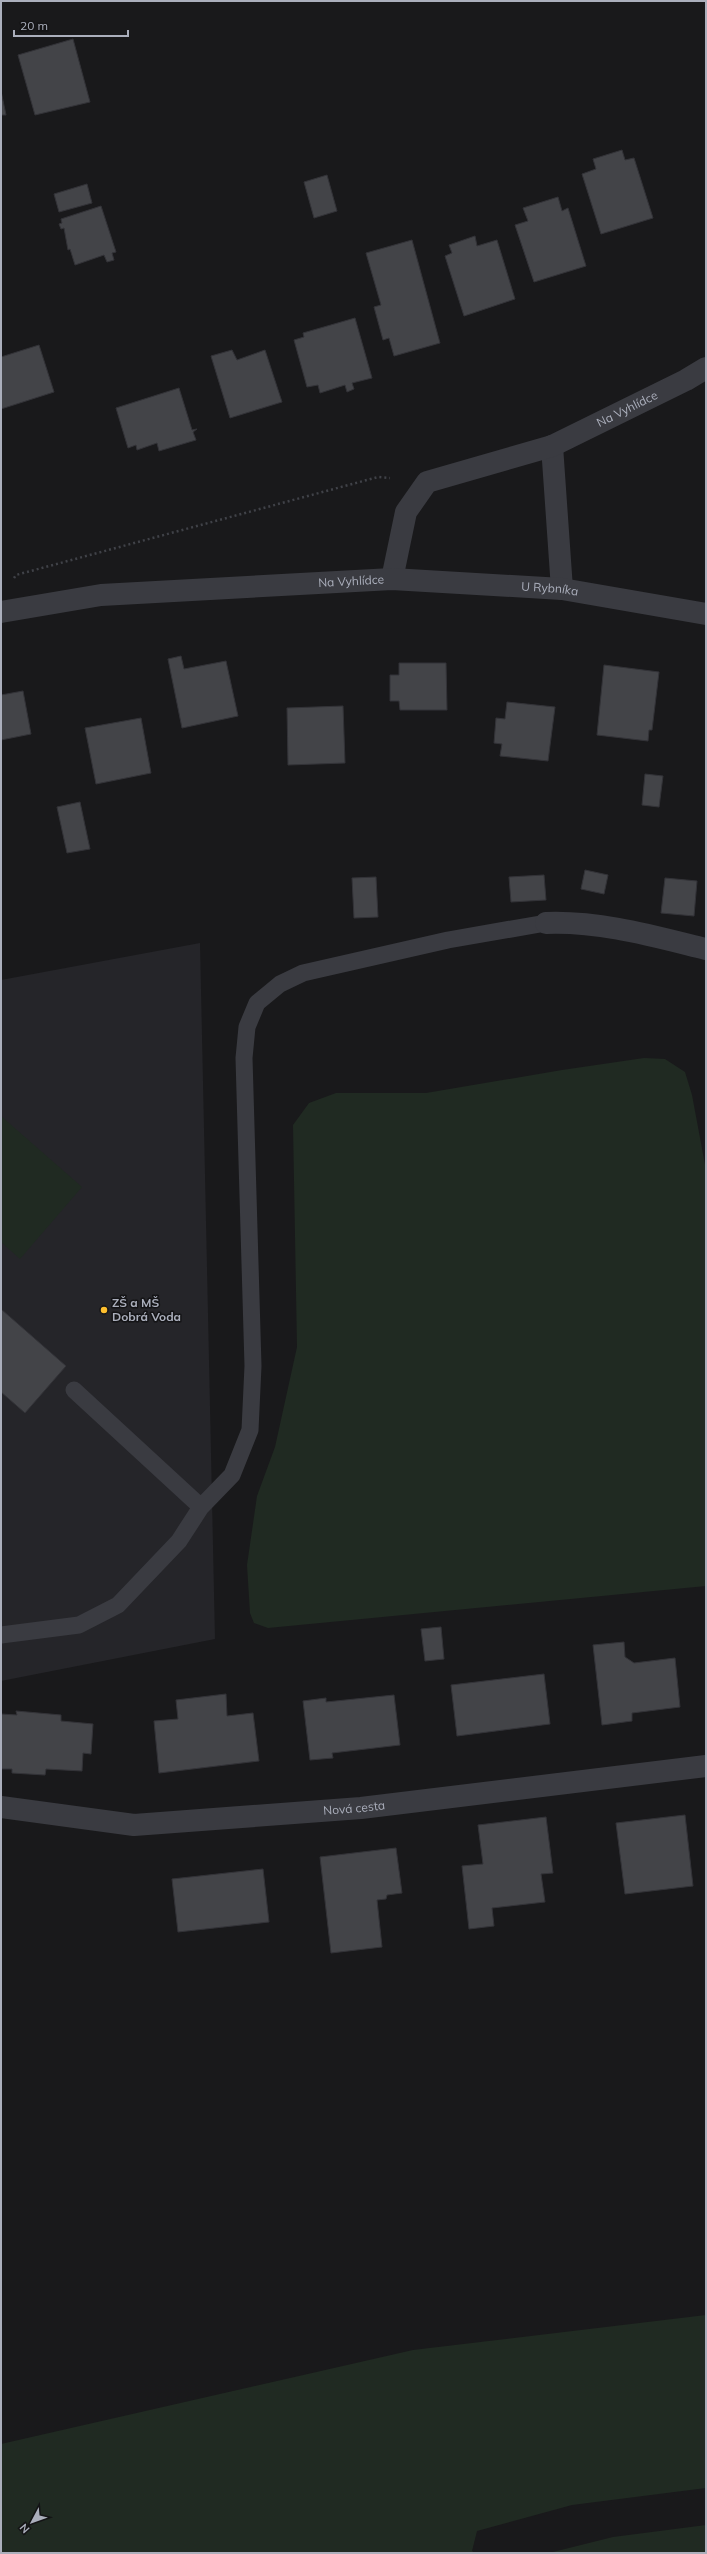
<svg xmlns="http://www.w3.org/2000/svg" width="707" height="2554" viewBox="0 0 707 2554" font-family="Mulish,sans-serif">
<rect width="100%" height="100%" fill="#19191b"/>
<path fill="#252529" d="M200 943 215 1639 1 1681V980Z"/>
<path fill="#202a22" d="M644 1058 665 1059 685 1072 692 1095 706 1170V1586L268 1628 254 1623 250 1613 247 1565 257 1496 275 1447 297 1347 293 1125 309 1103 336 1093H426L562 1070Z
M1 1116 82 1187 20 1259 1 1242Z
M706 2315V2488L572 2505 477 2531 472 2551 475 2553H1V2444L413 2350Z
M706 2525V2553H549L613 2537Z"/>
<path fill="#434448" stroke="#333338" d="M73 39 90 102 35 115 18 55Z
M1 91 6 115H1Z
M622 150 625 160 634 158 653 218 601 234 582 174 596 169 593 159Z
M327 175 337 211 314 218 304 182Z
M87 184 92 203 59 212 54 194Z
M558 197 562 211 568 208 586 266 534 282 515 225 528 221 523 208Z
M101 206 116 252 112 253 114 260 107 262 104 255 75 265 70 249 68 250 64 228 61 229 59 224 62 223 61 219Z
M475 236 477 246 497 240 515 299 464 316 445 256 452 253 449 245Z
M412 240 440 343 394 356 389 338 383 340 374 307 381 305 366 253Z
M355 318 372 378 352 383 354 389 347 392 345 385 320 393 318 385 307 387 294 340 304 337 303 333Z
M39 345 54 392 1 409V357Z
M232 350 237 360 265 350 282 402 230 418 211 356Z
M179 388 192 430 197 429 193 432 196 440 159 451 157 443 137 450 136 445 128 448 116 408Z
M181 656 184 669 226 661 238 716 182 728 168 659Z
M399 663H446L447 710H400L399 701H390V675H399Z
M604 665 659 672 652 730H649L648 741 597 735Z
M23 691 31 734 1 740V695Z
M507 702 555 707 548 761 500 756 502 744 494 743 496 718 505 719Z
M343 706 345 763 288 765 287 708Z
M141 718 151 773 96 784 85 728Z
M645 774 663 776 659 807 642 805Z
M80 802 90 849 67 853 57 807Z
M585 870 608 875 604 894 581 889Z
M544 875 546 900 511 902 509 877Z
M376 877 378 917 354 918 352 878Z
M665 878 697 881 694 916 661 913Z
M1 1309 66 1366 25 1413 1 1392Z
M441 1627 444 1659 425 1661 421 1629Z
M624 1642 625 1657 634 1663 675 1658 680 1707 632 1713V1721L602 1725 593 1645Z
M544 1674 550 1724 457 1736 451 1685Z
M226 1694 227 1716 253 1713 259 1761 159 1773 154 1721 178 1719 176 1700Z
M394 1695 400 1745 332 1753 333 1758 310 1760 303 1701 326 1698V1702Z
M16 1711 61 1715V1721L93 1724 91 1754 83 1753 82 1771 46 1769 45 1775 12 1773V1769H1V1714L17 1715Z
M685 1815 693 1886 625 1894 616 1823Z
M546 1817 553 1873 541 1874 545 1902 492 1908 494 1926 469 1929 462 1866 483 1864 478 1825Z
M396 1848 402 1893 387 1895 386 1899 377 1900 382 1947 331 1953 320 1857Z
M263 1869 269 1922 178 1932 172 1879Z"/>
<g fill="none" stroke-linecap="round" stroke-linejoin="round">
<path stroke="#404248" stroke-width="2.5" stroke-dasharray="2 3" stroke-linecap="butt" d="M14 578 16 575 378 477 390 478"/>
<path stroke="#3a3b41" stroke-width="17" d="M74 1390 201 1507
M1 1635 79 1625 118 1605 179 1541 201 1507 232 1475 250 1430 253 1366 244 1058 247 1027 257 1003 280 984 303 973 448 940 546 923"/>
<g stroke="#3a3b41" stroke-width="22">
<path d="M552 446 562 589"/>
<path id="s1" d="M392 579 406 512 427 482 552 446 686 380 706 368"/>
<path d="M546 923C601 921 653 936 706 949"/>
<path id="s2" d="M1 1807 134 1825 361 1808 706 1766"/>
</g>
<path stroke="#3a3b41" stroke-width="22" id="s3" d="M1 612 101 595 392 579 562 589 706 614"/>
</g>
<circle fill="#febf2e" stroke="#141416" stroke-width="1.5" cx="104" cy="1310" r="4"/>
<g text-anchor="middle" stroke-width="3" stroke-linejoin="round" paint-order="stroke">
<g font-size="12" fill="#abafbc" stroke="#141416">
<text dy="4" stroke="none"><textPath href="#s1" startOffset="319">Na Vyhlídce</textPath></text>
<text dy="4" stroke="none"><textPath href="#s3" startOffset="352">Na Vyhlídce</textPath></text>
<text dy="4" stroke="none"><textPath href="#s3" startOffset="551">U Rybníka</textPath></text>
<text dy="4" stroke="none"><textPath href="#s2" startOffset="355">Nová cesta</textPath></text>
</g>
<g font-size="12" font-weight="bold" fill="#abafbc" stroke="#141416" text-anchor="start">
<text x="112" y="1307">ZŠ a MŠ<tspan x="112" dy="14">Dobrá Voda</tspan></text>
</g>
</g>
<rect width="707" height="2554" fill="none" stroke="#abafbc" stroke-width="4"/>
<g transform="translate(32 2522) rotate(229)" stroke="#141416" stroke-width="3" paint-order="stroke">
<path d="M0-3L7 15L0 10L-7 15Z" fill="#abafbc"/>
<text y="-6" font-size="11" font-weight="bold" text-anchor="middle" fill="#abafbc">N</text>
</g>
<path d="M14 30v6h114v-6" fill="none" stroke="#abafbc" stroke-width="2"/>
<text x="20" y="30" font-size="12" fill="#abafbc" stroke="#141416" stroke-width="3" paint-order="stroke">20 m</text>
</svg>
